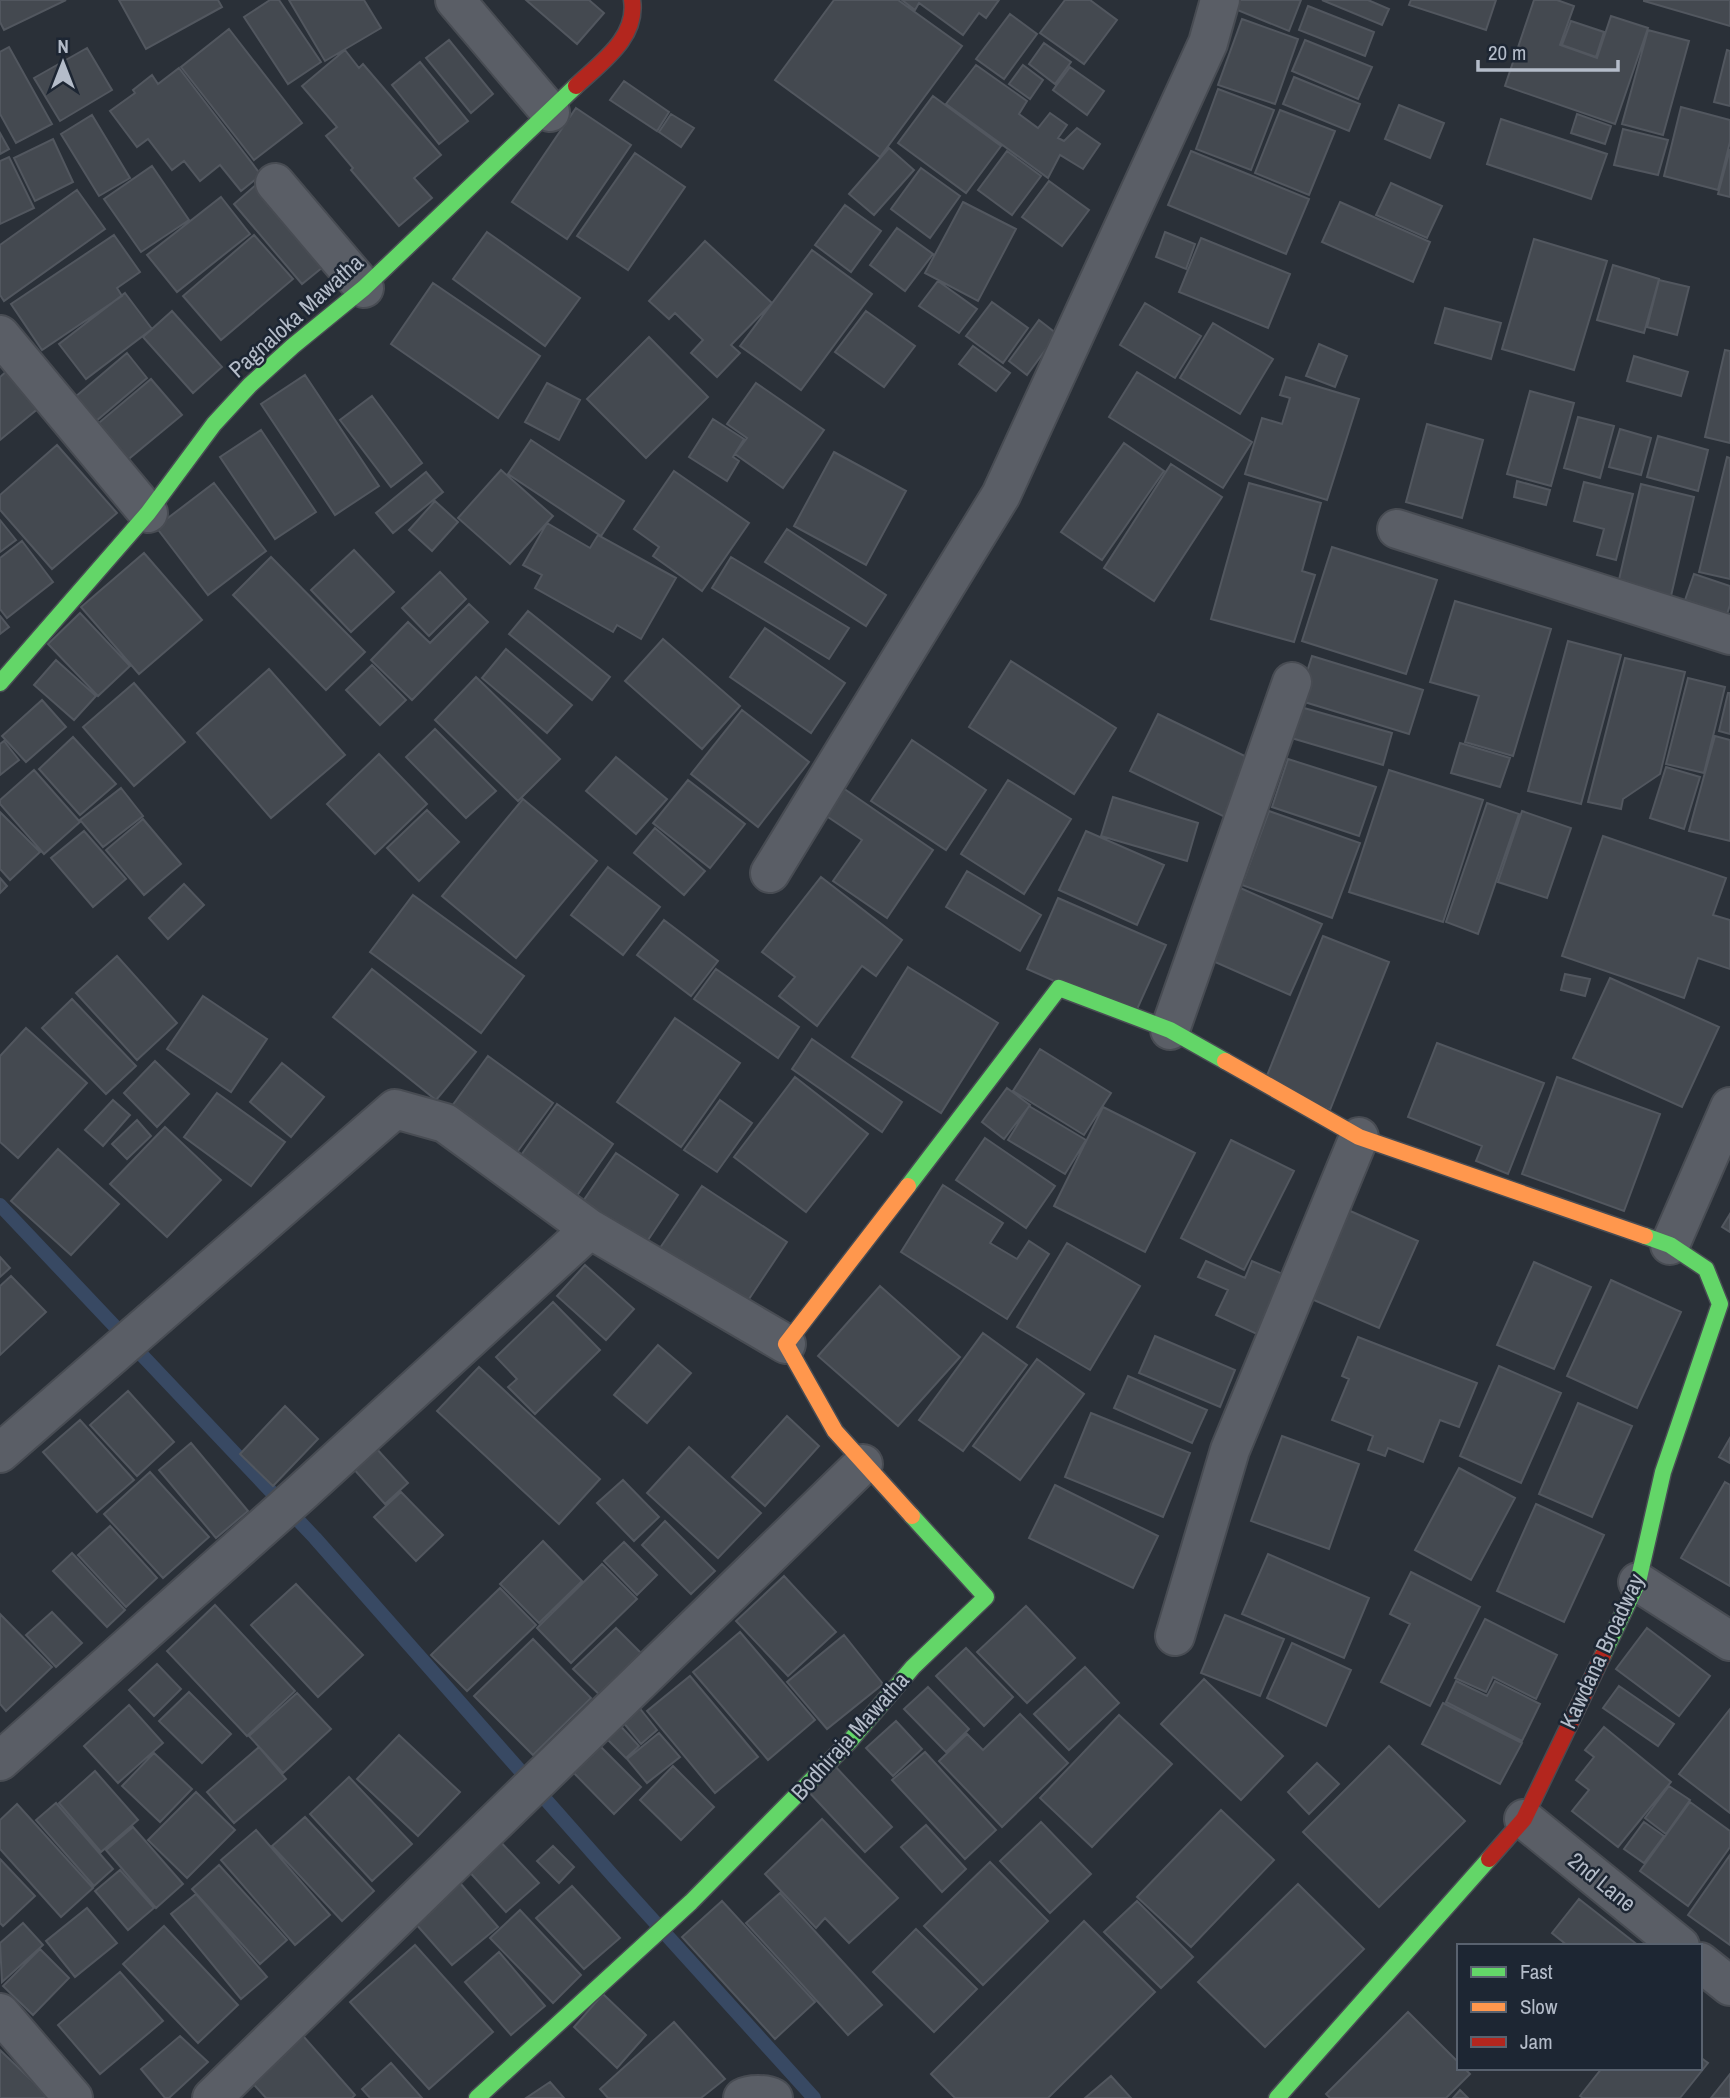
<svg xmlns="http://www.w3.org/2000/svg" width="1730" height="2098" viewBox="0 0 1730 2098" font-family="'Archivo Narrow',sans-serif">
<rect width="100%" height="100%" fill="#2a3038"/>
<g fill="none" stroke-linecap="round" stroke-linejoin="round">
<path stroke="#384963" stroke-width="14" d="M0 1205 315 1538 614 1877 814 2098"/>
</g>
<path fill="#444950" stroke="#52575f" stroke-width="2" d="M0 0H66L4 30 0 22Z
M119 0H218L222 7 146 49Z
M270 0H279L321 62 288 84 244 17Z
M289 0H364L381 28 325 61Z
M526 0H589L604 13 577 44Z
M834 0H898L962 46 880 157 775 80Z
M902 0H999L986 18 979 13 963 35 919 3 915 10Z
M1065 0H1090L1117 20 1084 64 1040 33Z
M1226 0H1301L1289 31 1225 5Z
M1322 0H1368L1389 9 1382 25Z
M1411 0H1496L1486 30 1409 5Z
M1534 0H1557L1574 6 1560 45 1597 58 1611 16 1648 28 1615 124 1505 86Z
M1644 0H1730V26L1644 1Z
M1308 6 1374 32 1365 56 1299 30Z
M1010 14 1037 34 1004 79 976 59Z
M1242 19 1298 39 1275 104 1218 85Z
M1571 21 1604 32 1596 57 1562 45Z
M229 29 302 123 254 160 181 67Z
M1648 30 1689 41 1663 135 1622 124Z
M449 40 493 94 471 113 426 58Z
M1305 40 1372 67 1358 99 1292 71Z
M1044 43 1071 62 1055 84 1029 64Z
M9 47 52 124 16 143 0 114V52Z
M87 48 112 90 60 121 34 78Z
M345 50 359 68 363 64 441 155 414 178 432 198 399 226 351 170 353 168 326 136 337 127 302 86Z
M1727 50 1730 51V106L1714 102Z
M420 62 468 121 439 144 392 85Z
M976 65 1027 101 1019 114 1038 128 1050 113 1067 125 1058 138 1064 141 1077 128 1100 144 1083 169 1060 155 1048 178 946 104Z
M1023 65 1043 80 1030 99 1009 84Z
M1070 67 1104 91 1087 115 1053 90Z
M179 68 261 175 241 191 220 165 200 181 184 161 172 170 148 139 137 147 110 111 135 93 133 90 152 75 158 84Z
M1294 77 1360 104 1349 131 1283 104Z
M624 81 669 112 657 131 610 100Z
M1218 89 1274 110 1251 170 1196 149Z
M933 96 1001 146 966 193 898 143Z
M1399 105 1444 123 1430 158 1385 139Z
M1681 107 1730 120V142L1718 190 1664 176Z
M576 108 631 145 567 239 512 202Z
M1280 110 1335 131 1309 195 1255 173Z
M671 114 694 128 681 147 659 132Z
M1577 114 1611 126 1605 144 1571 133Z
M92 115 130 178 99 196 61 134Z
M1501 119 1607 154 1591 199 1487 164Z
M1623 129 1668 140 1658 175 1614 165Z
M0 133 9 149 0 154Z
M53 139 73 182 35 201 14 158Z
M889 148 914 170 874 215 849 194Z
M1730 149V197L1718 194Z
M1007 151 1041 176 1012 215 978 190Z
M1191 151 1309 199 1286 254 1168 205Z
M635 153 685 187 628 270 577 236Z
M9 157 34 208 0 224V161Z
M152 166 189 220 141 252 104 199Z
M921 168 960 196 930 238 891 209Z
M1049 181 1089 210 1062 246 1022 217Z
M258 183 328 263 302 284 234 204Z
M1391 183 1442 206 1427 238 1376 215Z
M77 190 105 229 4 301 0 295V245Z
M221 197 250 234 177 292 147 255Z
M963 202 1016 229 978 301 925 273Z
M1340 202 1430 242 1413 282 1322 242Z
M845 205 881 231 851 272 815 245Z
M897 228 933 254 905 291 870 265Z
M487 232 580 298 545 346 453 279Z
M1165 232 1195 244 1186 269 1156 257Z
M114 235 140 272 117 288 122 296 42 350 11 304Z
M254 235 293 279 221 340 183 296Z
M1201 238 1290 274 1268 328 1179 292Z
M1534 239 1607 261 1574 370 1502 349Z
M705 241 772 303 731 345 740 353 717 377 691 353 703 340 675 313 669 319 649 301Z
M812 250 872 294 801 390 740 346Z
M1613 265 1659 279 1644 333 1597 320Z
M1659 280 1689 287 1677 335 1647 327Z
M938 281 977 309 959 333 919 306Z
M433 283 540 356 498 418 391 344Z
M125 293 152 329 86 379 59 344Z
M992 302 1028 328 1003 363 966 336Z
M1145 303 1201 336 1175 378 1120 345Z
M1445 308 1501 323 1491 359 1435 343Z
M172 311 222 367 193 393 143 337Z
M866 311 915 346 884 387 835 352Z
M1039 320 1057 334 1027 375 1009 361Z
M1213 323 1273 359 1240 414 1180 378Z
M649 337 708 397 646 458 587 399Z
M1319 344 1347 356 1335 387 1306 376Z
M973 346 1010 373 996 391 959 364Z
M1725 350 1730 351V443L1705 437Z
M127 353 147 378 96 421 75 397Z
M1634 356 1688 372 1681 396 1627 381Z
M9 369 40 407 0 440V377Z
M1137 372 1252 442 1223 488 1109 417Z
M305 375 379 486 335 515 261 404Z
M1286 377 1359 399 1327 500 1245 474 1262 418 1282 424 1290 398 1280 395Z
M151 379 182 415 125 462 94 427Z
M547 383 580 400 559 440 525 422Z
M756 383 824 430 783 488 735 454 747 438 727 424Z
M1530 391 1574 403 1551 486 1507 474Z
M372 396 422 463 391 487 340 420Z
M1578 417 1614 426 1600 478 1564 468Z
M713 419 744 439 733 457 739 461 727 481 689 457Z
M1427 424 1483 440 1462 518 1406 502Z
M1620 429 1651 438 1641 475 1609 467Z
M261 430 316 512 275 539 220 457Z
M1658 436 1708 450 1698 491 1647 477Z
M531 440 624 501 601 536 508 474Z
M1124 443 1164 471 1102 560 1061 532Z
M57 445 117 513 52 569 0 510V495Z
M834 452 906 491 866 565 794 526Z
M1727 457 1730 458V579L1699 572Z
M1171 464 1222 497 1154 601 1104 568Z
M501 470 553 516 510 564 458 518Z
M674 471 749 523 702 591 653 556 659 547 634 529Z
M426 472 443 492 393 533 376 513Z
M1517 481 1550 490 1546 505 1514 497Z
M1584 482 1633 494 1616 560 1597 555 1604 529 1574 521Z
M214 483 266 551 208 595 156 527Z
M1249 483 1321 503 1302 571 1315 575 1294 642 1211 619Z
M1641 484 1694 497 1671 596 1618 584Z
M435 501 458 522 432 551 409 530Z
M0 520 16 540 0 552Z
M547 523 590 548 598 535 676 578 641 639 617 625 613 632 535 588 542 575 523 565Z
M787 529 886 595 866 626 765 562Z
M22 541 53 582 7 618 0 609V558Z
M1332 547 1437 580 1406 674 1302 641Z
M354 550 394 592 351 632 311 590Z
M144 553 202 620 139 674 81 607Z
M271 557 365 652 326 690 233 595Z
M731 557 849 628 829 659 712 588Z
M440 572 466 599 429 636 402 608Z
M1694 574 1730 586V605L1727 614 1685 600Z
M1455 601 1551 629 1513 756 1465 742 1479 696 1430 682Z
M469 604 488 622 412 700 371 660 408 622 430 643Z
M528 611 610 677 592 700 509 634Z
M80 613 130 666 98 696 48 644Z
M0 616 9 627 0 634Z
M765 628 845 683 811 733 730 677Z
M663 639 740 706 702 749 625 681Z
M1568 641 1621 655 1581 804 1528 791Z
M506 649 572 705 547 733 482 678Z
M1312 656 1423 690 1409 734 1298 700Z
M1625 658 1685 672 1660 774 1623 799 1621 809 1588 802Z
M56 660 96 696 74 720 34 685Z
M1011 661 1116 728 1074 794 969 727Z
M372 665 406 700 380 725 346 690Z
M269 669 345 755 271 818 197 733Z
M476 677 560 759 518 801 435 720Z
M1688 678 1725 687 1704 773 1666 764Z
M134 683 185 742 134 786 83 727Z
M1728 693H1730V734L1719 731Z
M42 700 66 727 26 762 2 736Z
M1297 706 1392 733 1383 765 1288 737Z
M742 710 809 762 758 827 691 774Z
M1158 714 1253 760 1225 817 1130 771Z
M435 729 496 791 466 818 406 757Z
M1715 736 1730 740V841L1689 831Z
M73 737 116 784 80 815 39 769Z
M912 740 986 790 946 850 871 801Z
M4 741 19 760 0 775V744Z
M1460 743 1510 758 1500 787 1451 773Z
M379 754 427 804 375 854 327 804Z
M616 757 667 799 636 834 586 791Z
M1288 759 1376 787 1359 836 1272 807Z
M1666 767 1700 777 1684 829 1650 818Z
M34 770 80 822 44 854 0 804V800Z
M1389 770 1483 800 1443 922 1349 892Z
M688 780 745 824 710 868 653 823Z
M1008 780 1071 819 1024 894 961 854Z
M121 788 143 816 103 847 80 820Z
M843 788 933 850 887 918 833 881 862 840 825 815Z
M1113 797 1198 823 1187 861 1101 836Z
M523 799 597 861 516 958 442 896Z
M1487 803 1519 814 1478 934 1446 922Z
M427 810 459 842 419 881 387 848Z
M1269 811 1360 843 1332 918 1242 885Z
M1522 811 1571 828 1547 898 1498 882Z
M0 812 40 852 10 880 0 869Z
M143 819 181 864 144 895 106 850Z
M655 828 705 871 684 895 634 853Z
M84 831 126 879 93 907 51 858Z
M1086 831 1164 865 1137 925 1059 890Z
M1603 836 1726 878 1713 915 1730 920V969L1698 958 1684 998 1562 956Z
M608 867 660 907 623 955 571 915Z
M967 871 1041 915 1020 951 946 907Z
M821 877 902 940 876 976 862 966 817 1026 779 996 795 977 762 952Z
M0 878 7 886 0 893Z
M184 884 204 905 168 939 149 918Z
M1238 887 1322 924 1290 995 1206 958Z
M413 895 524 976 481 1033 370 952Z
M1058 898 1166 945 1134 1016 1027 969Z
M664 920 718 961 691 996 637 955Z
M1323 936 1389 962 1330 1110 1264 1083Z
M117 956 177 1023 137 1060 76 993Z
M908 967 998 1023 941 1113 852 1057Z
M372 969 476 1052 436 1100 333 1017Z
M716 969 799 1027 778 1058 694 999Z
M1565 974 1590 979 1585 996 1561 990Z
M1610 978 1719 1027 1682 1107 1573 1058Z
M203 996 267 1039 231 1092 167 1049Z
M72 999 136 1066 106 1094 42 1028Z
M675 1018 740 1063 681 1147 617 1102Z
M26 1028 87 1083 18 1158 0 1142V1056Z
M812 1039 902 1102 882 1132 792 1069Z
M1437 1043 1544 1083 1508 1174 1476 1161 1482 1146 1408 1117Z
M1040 1049 1111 1093 1084 1135 1013 1091Z
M488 1056 553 1103 507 1166 442 1120Z
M155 1061 189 1094 157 1127 124 1093Z
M282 1063 324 1097 291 1137 250 1102Z
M795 1077 868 1134 806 1212 734 1157Z
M1557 1077 1660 1114 1624 1211 1522 1174Z
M1007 1088 1030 1105 1004 1139 982 1122Z
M217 1093 285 1142 251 1186 184 1137Z
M113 1100 130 1115 103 1146 85 1130Z
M720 1100 752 1123 717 1172 684 1150Z
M557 1104 613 1144 567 1210 510 1171Z
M1029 1106 1086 1140 1065 1174 1008 1140Z
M1103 1107 1195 1153 1145 1252 1054 1206Z
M137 1120 151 1136 127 1159 112 1144Z
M165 1127 221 1180 167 1237 110 1184Z
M985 1138 1055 1186 1026 1228 956 1180Z
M1231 1140 1294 1171 1244 1270 1181 1238Z
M58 1149 119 1204 71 1255 11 1201Z
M616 1153 678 1195 640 1252 577 1210Z
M943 1185 1003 1223 990 1243 1017 1259 1029 1241 1049 1254 1007 1319 901 1252Z
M702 1186 787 1242 745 1305 660 1248Z
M1348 1210 1418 1241 1379 1328 1309 1298Z
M1730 1214V1232L1722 1227Z
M1067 1243 1140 1286 1090 1370 1017 1327Z
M0 1257 10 1268 0 1277Z
M1206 1261 1245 1278 1252 1261 1285 1275 1259 1335 1216 1315 1228 1290 1198 1277Z
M1534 1262 1591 1287 1554 1369 1497 1345Z
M585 1265 634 1309 606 1340 557 1296Z
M11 1276 46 1312 0 1355V1286Z
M1611 1280 1681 1312 1637 1408 1567 1376Z
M880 1286 960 1357 898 1426 818 1356Z
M553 1302 600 1350 535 1414 508 1387 517 1379 496 1357Z
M983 1333 1027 1365 963 1451 919 1420Z
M1155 1336 1235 1370 1220 1407 1139 1373Z
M1358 1337 1477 1383 1459 1427 1440 1420 1423 1462 1388 1448 1385 1456 1368 1450 1373 1436 1332 1420 1349 1379 1342 1376Z
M658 1345 691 1373 647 1423 614 1395Z
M1037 1359 1084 1394 1020 1480 973 1446Z
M1499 1366 1561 1393 1521 1483 1460 1456Z
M479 1367 600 1479 559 1524 437 1411Z
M1128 1376 1207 1410 1192 1443 1114 1408Z
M128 1391 174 1442 137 1476 90 1425Z
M1578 1403 1632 1426 1592 1517 1539 1494Z
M285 1406 318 1439 273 1486 240 1454Z
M1091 1413 1190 1453 1163 1517 1065 1477Z
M787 1416 819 1446 765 1506 732 1477Z
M80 1420 134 1480 97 1512 43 1452Z
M1282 1436 1359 1464 1329 1549 1251 1521Z
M1730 1438V1463L1719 1457Z
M191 1443 248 1511 216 1538 159 1470Z
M375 1447 408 1483 385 1504 352 1467Z
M689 1447 761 1513 718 1558 647 1493Z
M1459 1468 1515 1498 1471 1580 1415 1550Z
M150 1472 209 1537 163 1578 104 1514Z
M623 1480 659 1517 634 1541 597 1503Z
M1725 1482 1730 1485V1586L1681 1558Z
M1055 1485 1158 1536 1133 1588 1029 1538Z
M401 1492 443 1535 416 1561 374 1517Z
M1536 1504 1604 1535 1564 1622 1497 1591Z
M665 1521 715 1571 691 1594 642 1545Z
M110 1526 157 1578 126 1607 78 1555Z
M543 1541 582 1581 539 1623 500 1584Z
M624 1542 657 1575 637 1595 604 1561Z
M72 1553 125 1610 107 1627 53 1571Z
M1268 1554 1369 1598 1344 1658 1242 1614Z
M602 1564 637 1599 571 1663 537 1628Z
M1411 1572 1480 1607 1430 1706 1381 1682 1410 1624 1390 1614Z
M784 1576 836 1632 788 1676 736 1621Z
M296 1584 363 1655 318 1697 251 1625Z
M500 1588 536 1625 467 1691 431 1655Z
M215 1605 295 1691 247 1736 167 1651Z
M1026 1606 1075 1658 1027 1703 977 1652Z
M52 1612 82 1643 56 1667 26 1635Z
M0 1614 52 1667 6 1711 0 1704Z
M1225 1615 1284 1639 1260 1696 1201 1673Z
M1485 1619 1557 1655 1536 1699 1493 1677 1486 1692 1455 1678Z
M616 1628 648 1660 606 1701 573 1669Z
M1647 1628 1710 1676 1679 1716 1616 1669Z
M740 1632 815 1720 768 1760 693 1672Z
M844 1635 883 1684 827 1729 787 1682Z
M533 1639 591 1698 533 1755 474 1696Z
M1292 1643 1351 1670 1326 1726 1267 1698Z
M966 1648 1013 1697 984 1726 936 1676Z
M157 1664 181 1689 154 1716 129 1690Z
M1085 1667 1119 1703 1069 1750 1034 1714Z
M690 1676 758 1757 715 1793 647 1711Z
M1204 1679 1283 1756 1241 1800 1161 1724Z
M1456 1681 1487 1696 1495 1681 1540 1704 1522 1741 1446 1702Z
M1619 1686 1674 1724 1658 1746 1603 1708Z
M928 1687 969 1729 946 1752 904 1709Z
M189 1692 231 1734 202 1763 159 1721Z
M297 1693 331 1729 283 1773 249 1736Z
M634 1701 657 1730 641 1744 617 1715Z
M1443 1703 1522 1743 1500 1784 1422 1744Z
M129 1705 163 1743 118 1783 84 1746Z
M1730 1709V1813L1679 1774Z
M1020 1714 1068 1763 1002 1827 939 1761 967 1734 983 1750Z
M1119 1715 1172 1764 1092 1847 1040 1798Z
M614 1719 639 1746 626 1758 600 1732Z
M896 1721 922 1749 893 1776 866 1748Z
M1604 1727 1671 1782 1618 1847 1572 1811 1589 1790 1576 1780 1594 1757 1585 1750Z
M659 1733 680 1757 647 1783 627 1759Z
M399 1735 460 1792 418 1836 357 1779Z
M591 1737 641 1787 614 1814 564 1763Z
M1389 1746 1465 1821 1379 1907 1303 1832Z
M259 1747 286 1779 234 1823 207 1792Z
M925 1752 996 1830 965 1859 892 1780Z
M154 1753 192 1789 160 1822 122 1786Z
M1317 1763 1339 1784 1309 1814 1288 1792Z
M833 1764 892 1827 865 1852 806 1789Z
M673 1766 714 1807 681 1840 640 1800Z
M95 1771 138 1820 101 1852 59 1803Z
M349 1777 412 1844 372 1881 310 1814Z
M1669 1786 1690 1800 1666 1834 1645 1818Z
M196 1792 235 1830 187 1878 148 1840Z
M1690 1802 1730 1831V1847L1688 1906 1640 1871Z
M56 1803 113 1869 94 1886 36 1820Z
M17 1804 93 1888 61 1917 0 1849V1820Z
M1221 1810 1274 1860 1191 1947 1137 1897Z
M305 1817 374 1891 342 1921 272 1846Z
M822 1819 898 1898 849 1943 825 1918 816 1928 765 1874Z
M1041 1822 1091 1874 1050 1913 1000 1861Z
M1644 1822 1664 1836 1644 1863 1624 1849Z
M926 1825 966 1869 942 1892 901 1847Z
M133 1827 183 1884 156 1908 106 1850Z
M256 1830 330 1915 295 1945 221 1860Z
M496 1837 539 1883 506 1912 464 1866Z
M553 1846 574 1867 559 1883 537 1861Z
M1730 1855V1945L1688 1915Z
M0 1859 35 1896 3 1926 0 1923Z
M990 1862 1048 1921 983 1985 924 1926Z
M219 1865 287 1940 260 1964 192 1889Z
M120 1870 154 1908 128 1930 95 1891Z
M454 1876 498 1927 452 1965 408 1915Z
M1298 1884 1364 1949 1265 2047 1198 1982Z
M572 1886 620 1938 584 1969 536 1918Z
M780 1893 882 2005 848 2035 746 1923Z
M196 1894 267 1977 241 1999 171 1914Z
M1579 1899 1639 1946H1568L1552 1933Z
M722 1901 815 2002 775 2039 682 1937Z
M1137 1901 1193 1957 1161 1988 1104 1932Z
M87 1908 117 1943 75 1977 46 1941Z
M520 1910 581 1975 553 2003 490 1938Z
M1084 1921 1155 1992 1048 2098H955L931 2074Z
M23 1923 43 1945 2 1982 0 1943Z
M164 1926 238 2005 198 2043 123 1964Z
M916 1929 977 1989 934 2032 873 1972Z
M415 1945 493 2032 429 2089 350 2002Z
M40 1949 69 1978 33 2015 3 1986Z
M499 1952 545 2006 511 2035 465 1982Z
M120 1972 163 2021 100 2074 58 2025Z
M603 1994 646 2035 617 2068 574 2027Z
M1408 2012 1459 2063V2068H1464L1470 2074 1446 2098H1330L1326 2094Z
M674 2022 725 2079 701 2098H608L600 2089Z
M297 2029 355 2095 352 2098H266L245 2075Z
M180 2036 208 2062 169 2098H165L141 2069Z
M0 2050 50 2098H0Z
M1700 2057 1708 2063 1680 2098H1583L1580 2096 1602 2068H1700Z
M391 2063 422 2098H370L362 2089Z
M1730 2074V2098H1711Z
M1111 2076 1131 2098H1085Z
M550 2082 564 2098H526Z
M1460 2090 1468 2098H1453Z"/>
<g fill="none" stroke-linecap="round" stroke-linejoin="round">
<defs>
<path id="street" d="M455 0 550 112
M275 183 364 288
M0 335 148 513
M1397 529 1730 635
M770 873 1001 495 1208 43 1220 0
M1170 1030 1292 682
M1670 1245 1730 1107
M0 1453 395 1109 445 1123 590 1229 786 1344
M1638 1582 1730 1641
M1175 1636 1230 1450 1359 1137
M0 1761 301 1493 590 1229
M1524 1819 1680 1946
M1700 1962 1730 1986
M0 2013 73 2098
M212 2098 863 1464
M743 2098C750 2094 766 2094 773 2098"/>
<path id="fast" d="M0 683 148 513 214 424 250 385 293 346 364 288 576 86
M908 1186 1059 988 1170 1030 1225 1061
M1603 1655 1638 1582 1663 1472 1720 1304 1706 1269 1670 1245 1645 1236
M477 2098 691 1902 849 1742 913 1667 986 1597 912 1516
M1277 2098 1489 1859"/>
<path id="slow" d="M1225 1061 1359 1137 1645 1236
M908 1186 786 1344 835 1431 912 1516"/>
<path id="jam" d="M576 86C600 63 638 38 632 0
M1489 1859 1524 1819 1603 1655"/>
</defs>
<use href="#street" stroke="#484c53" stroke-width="42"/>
<use href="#fast" stroke="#484c53" stroke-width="19"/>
<use href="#slow" stroke="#484c53" stroke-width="19"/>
<use href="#jam" stroke="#484c53" stroke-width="19"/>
<use href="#street" stroke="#5a5e66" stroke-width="38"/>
<use href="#fast" stroke="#63d668" stroke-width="16"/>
<use href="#slow" stroke="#ff974d" stroke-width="16"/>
<use href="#jam" stroke="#b3261e" stroke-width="16"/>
</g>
<g text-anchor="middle" stroke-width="5" stroke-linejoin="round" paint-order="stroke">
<g font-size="23" fill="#b4bcc9" stroke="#1d2633">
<text transform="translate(296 316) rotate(-42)" y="8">Pagnaloka Mawatha</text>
<text transform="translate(1602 1651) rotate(-65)" y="8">Kawdana Broadway</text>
<text transform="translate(850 1736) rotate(-48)" y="8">Bodhiraja Mawatha</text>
<text transform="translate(1602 1882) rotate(39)" y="8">2nd Lane</text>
</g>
</g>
<rect x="1457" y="1944" width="245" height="126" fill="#1d2633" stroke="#59626f" stroke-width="2"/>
<rect x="1471" y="1967" width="35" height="10" fill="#63d668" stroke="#59626f" stroke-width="2"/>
<text x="1520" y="1979" font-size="21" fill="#b4bcc9">Fast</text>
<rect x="1471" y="2002" width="35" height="10" fill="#ff974d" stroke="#59626f" stroke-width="2"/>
<text x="1520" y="2014" font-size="21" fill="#b4bcc9">Slow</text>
<rect x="1471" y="2037" width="35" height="10" fill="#b3261e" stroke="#59626f" stroke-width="2"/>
<text x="1520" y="2049" font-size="21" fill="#b4bcc9">Jam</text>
<g transform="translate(63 63)" stroke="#1d2633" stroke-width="5" paint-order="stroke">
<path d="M0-5L12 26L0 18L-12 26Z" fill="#b4bcc9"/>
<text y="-10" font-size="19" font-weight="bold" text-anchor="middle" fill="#b4bcc9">N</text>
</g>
<path d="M1478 60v10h140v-10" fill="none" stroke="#b4bcc9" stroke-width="3.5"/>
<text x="1488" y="60" font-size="21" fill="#b4bcc9" stroke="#1d2633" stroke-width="5" paint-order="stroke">20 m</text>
</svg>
